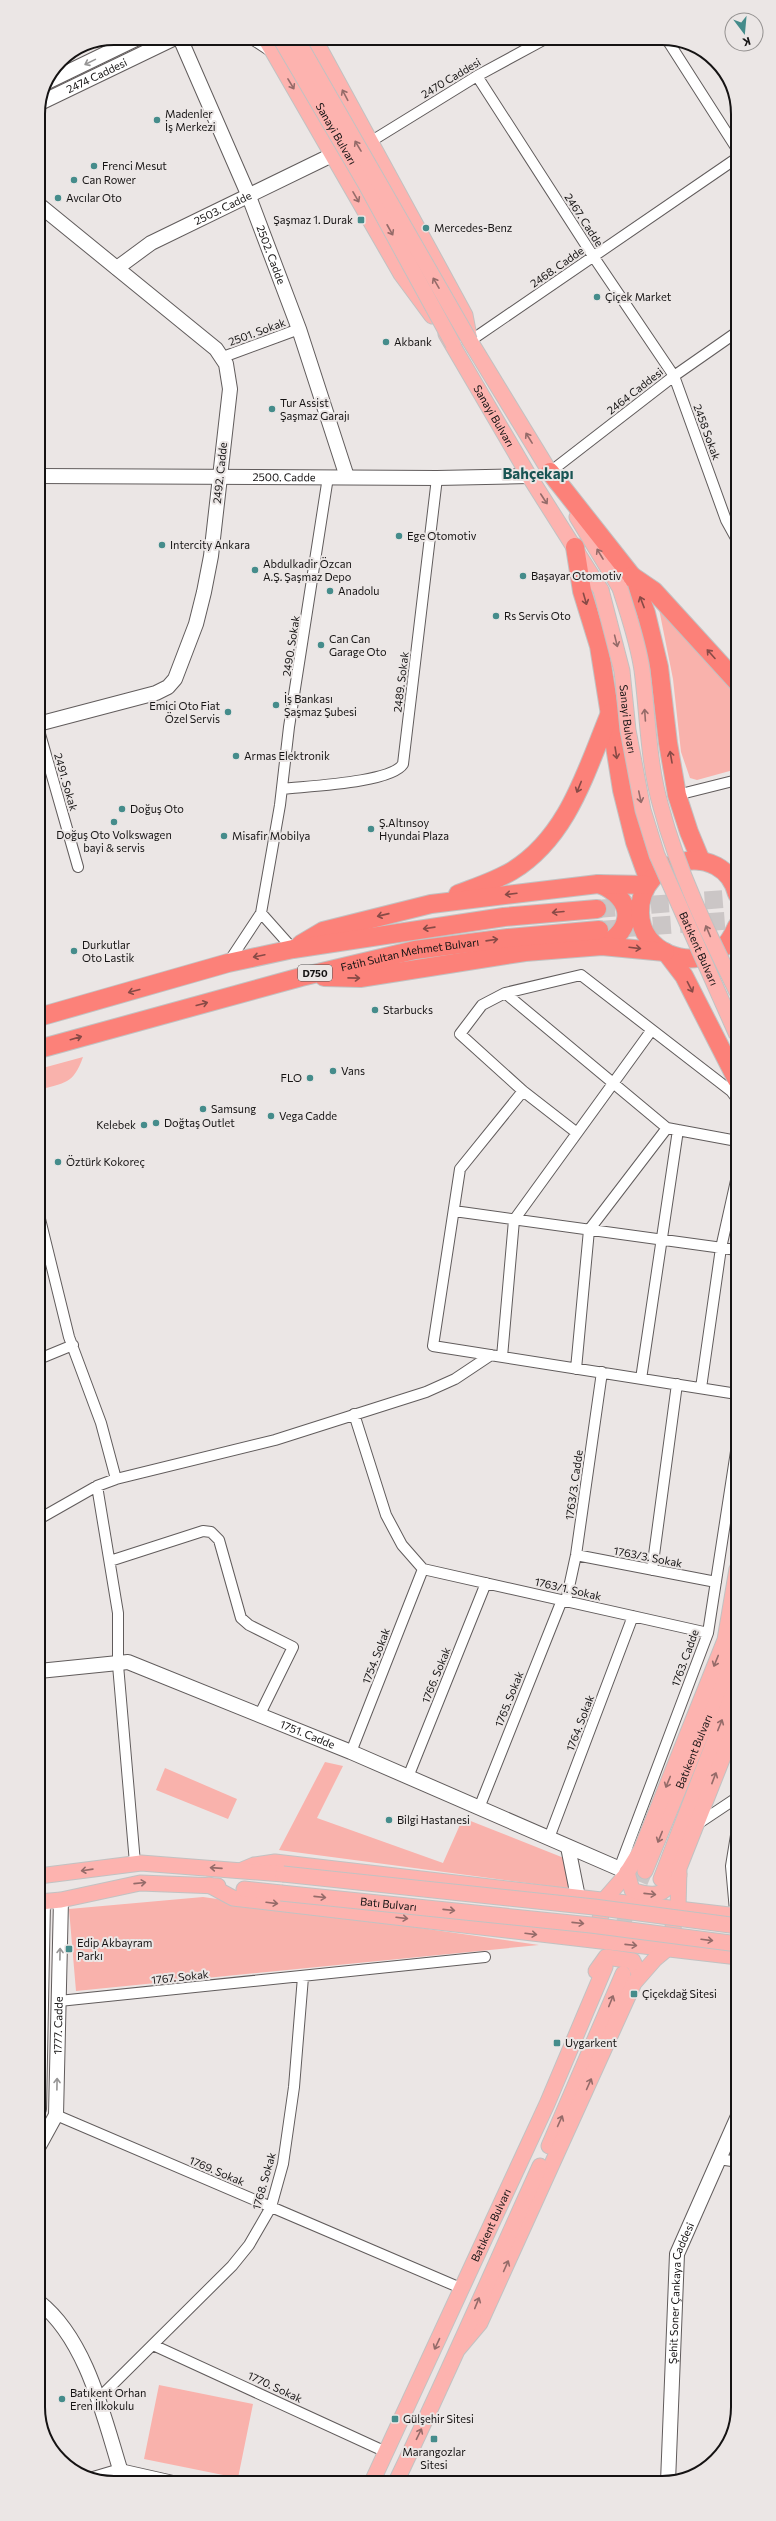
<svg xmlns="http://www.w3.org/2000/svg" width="776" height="2521" viewBox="0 0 776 2521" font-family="Commissioner,sans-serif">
<rect width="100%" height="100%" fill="#ebe6e5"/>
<path fill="#f9b2ac" d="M659 609 737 696V769L697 780 690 778 681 752 673 679Z
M83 1057C73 1085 65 1082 39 1090V1069Z
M325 1762 343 1766 317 1818 443 1863 463 1818 564 1858 572 1889 279 1850Z
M165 1768 237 1799 228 1819 156 1790Z
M203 1897 539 1945 76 1991 69 1909Z
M159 2385 253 2404 238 2478 144 2459Z"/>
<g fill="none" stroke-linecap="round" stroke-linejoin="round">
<path stroke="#cbc6c6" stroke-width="15" stroke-dasharray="15 8" stroke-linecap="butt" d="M605 1967 645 1871"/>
<path stroke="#cbc6c6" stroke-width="18" stroke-dasharray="18 9" stroke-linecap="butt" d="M597 909 737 898
M599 930 737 920"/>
<defs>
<path id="street" d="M666 38 737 149
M477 76 593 256 674 376 726 520 737 540
M370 142 477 76 547 38
M470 341 737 158
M223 357 299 329
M550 472 674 376 737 332
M38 727 78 867
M282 789C306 786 391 783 403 764L437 478
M677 795 737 780
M261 913 293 949
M228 963 261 913 280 805 289 727 328 477
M505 993 667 1128 737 1141
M523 1091 460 1169 433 1346 737 1394
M577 1133 523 1091 460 1034 482 1005 505 993 581 975 731 1091 737 1099
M454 1211 737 1250
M39 1215 69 1337 101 1423 116 1479
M502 1357 514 1220 651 1031
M39 1359 73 1345
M576 1369 589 1230 667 1128
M641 1379 678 1130
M701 1388 721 1248 737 1176
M354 1414 386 1515 402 1545 423 1569
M97 1486 118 1613V1665L135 1863
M39 1519 97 1486 116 1479 275 1440 426 1392 455 1379 491 1355
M576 1555 716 1582
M110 1561 203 1531 211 1532 219 1540 241 1618 249 1625 293 1647 259 1716
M423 1569 708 1633
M652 1570 677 1384
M566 1601 576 1555 602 1372
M351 1752 423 1569
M408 1777 486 1583
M479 1808 562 1600
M738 1823 731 1866 735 1911 738 1912
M696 1825 738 1797
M549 1838 633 1616
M619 1869 708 1633 737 1445
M59 2001 485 1957
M56 2115 456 2286
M719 2159 738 2162
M153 2345 386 2452
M98 2399 232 2266 249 2245 271 2207 283 2164 294 2087 303 1977
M93 2477 120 2469 182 2483"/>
<g id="secondary">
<path id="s1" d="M180 38 248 194 299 329 347 477"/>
<path d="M254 38 271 49"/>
<path d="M45 83 138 38"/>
<path id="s2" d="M40 103 175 38"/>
<path d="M38 204 216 349 226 364 230 389 211 556 204 592 196 624 175 679 168 687 156 693 38 724"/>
<path id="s3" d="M117 268 151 243 332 155"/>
<path id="s4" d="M38 476 437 478 529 476"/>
<path id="s5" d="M39 1671 128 1662 351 1752 627 1872"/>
<path d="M568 1847 578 1897"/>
<path d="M39 2109 43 1901"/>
<path id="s6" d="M39 2146 56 2115 61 1900"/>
<path d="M39 2302C86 2339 103 2414 120 2469L118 2483"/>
<path id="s7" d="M668 2482 677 2254 738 2116"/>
</g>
<g id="primary">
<path d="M265 38 401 274 432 316"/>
<path d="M314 38 465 315 470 341 556 482"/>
<path id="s8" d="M446 334 529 476 601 590"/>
<path d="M577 517 620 588"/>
<path d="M242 1870 254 1865 275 1862 738 1916"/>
<path id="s9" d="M645 1871 732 1658 737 1630"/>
<path d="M627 1872 632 1890C656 1898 663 1896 679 1875"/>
<path d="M39 1876 141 1863 283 1874"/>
<path d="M661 1879 738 1680"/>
<path d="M209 1885 233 1898 738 1957"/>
<path d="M244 1889 281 1893"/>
<path d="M39 1902 61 1900 140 1883 218 1886"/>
<path d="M596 1938 604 1900 625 1876 641 1850 725 1640 737 1569"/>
<path d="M596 1971 606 1957 633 1961 640 1975"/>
<path d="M549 2146 623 1974"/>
<path d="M459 2348 480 2323 634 1983 655 1959 667 1949 678 1909 679 1868 738 1719"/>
<path id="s10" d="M372 2482 547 2104 605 1967"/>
<path d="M396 2482C446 2378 492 2272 540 2166"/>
</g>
<g id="highway">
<path d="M550 472 632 576 646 613 659 667 668 743 677 795 689 832 701 861"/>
<path d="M575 547 582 591 599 646 622 790 635 842 649 881"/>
<path d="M632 576 654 591 737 682"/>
<path d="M599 884C634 898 636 929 602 946"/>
<path d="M458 894C476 887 495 881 512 871 568 837 586 771 610 713"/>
<path d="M737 894C724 840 639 855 640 913 641 953 689 970 720 950 728 945 733 935 737 926"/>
<path d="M301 944 323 931 431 904 598 884 647 885"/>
<path d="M668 955 684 976 737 1080"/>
<path d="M324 977 360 978 525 952 602 946 665 952"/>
<path d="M39 1017 228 963 293 949 504 917 597 909"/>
<path id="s11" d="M39 1049 301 977 415 950 508 938 599 930"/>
</g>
</defs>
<use href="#street" stroke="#615c5c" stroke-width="12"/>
<use href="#secondary" stroke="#615c5c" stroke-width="16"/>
<use href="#primary" stroke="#c2c2c2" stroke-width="17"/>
<use href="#highway" stroke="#c2c2c2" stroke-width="20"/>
<use href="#street" stroke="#fff" stroke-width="10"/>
<use href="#secondary" stroke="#fff" stroke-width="14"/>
<use href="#primary" stroke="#fdb3af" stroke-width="15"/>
<use href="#highway" stroke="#fc8179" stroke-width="18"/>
<defs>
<g id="primary-bridge">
<path id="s12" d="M280 38 365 183 453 344"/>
<path d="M296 38 470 341"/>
<path d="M620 588C628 614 638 642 642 670 648 716 648 762 661 807 678 871 708 933 737 992"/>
<path id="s13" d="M601 590 622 671 628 730 643 810 657 855 737 1035"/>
<path d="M283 1874 594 1907 738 1926"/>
<path id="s14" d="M281 1893 591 1925 738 1944"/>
</g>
</defs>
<use href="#primary-bridge" stroke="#c2c2c2" stroke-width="17" stroke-linecap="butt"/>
<use href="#primary-bridge" stroke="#fdb3af" stroke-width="15"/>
</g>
<defs><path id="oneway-shaft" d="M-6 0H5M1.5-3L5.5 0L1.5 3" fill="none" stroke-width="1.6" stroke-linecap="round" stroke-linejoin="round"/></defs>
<g stroke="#969595">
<use href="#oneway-shaft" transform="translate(90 62) rotate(154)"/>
<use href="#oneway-shaft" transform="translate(60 1954) rotate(-89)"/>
<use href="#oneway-shaft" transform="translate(57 2084) rotate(-89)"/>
</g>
<g stroke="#956b69">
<use href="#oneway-shaft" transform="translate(291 84) rotate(59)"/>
<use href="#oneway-shaft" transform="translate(345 95) rotate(-118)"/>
<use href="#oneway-shaft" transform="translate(358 146) rotate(-121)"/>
<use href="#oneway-shaft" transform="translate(356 197) rotate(60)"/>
<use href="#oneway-shaft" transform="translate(390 230) rotate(61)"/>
<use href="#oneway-shaft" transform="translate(436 283) rotate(-120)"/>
<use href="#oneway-shaft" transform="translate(529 438) rotate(-122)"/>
<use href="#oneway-shaft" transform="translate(544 499) rotate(57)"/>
<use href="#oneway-shaft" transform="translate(600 554) rotate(-121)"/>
<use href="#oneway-shaft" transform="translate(616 641) rotate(76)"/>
<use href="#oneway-shaft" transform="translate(645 715) rotate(-94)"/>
<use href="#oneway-shaft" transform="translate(640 797) rotate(78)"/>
<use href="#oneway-shaft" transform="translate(708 931) rotate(-113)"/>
<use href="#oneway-shaft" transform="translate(716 1661) rotate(112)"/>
<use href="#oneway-shaft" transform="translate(720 1725) rotate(-68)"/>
<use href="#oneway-shaft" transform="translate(714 1778) rotate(-69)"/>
<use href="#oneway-shaft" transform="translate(668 1782) rotate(112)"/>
<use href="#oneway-shaft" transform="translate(660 1837) rotate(112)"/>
<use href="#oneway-shaft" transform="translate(216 1868) rotate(-176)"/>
<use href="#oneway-shaft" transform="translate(87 1870) rotate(172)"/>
<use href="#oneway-shaft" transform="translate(140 1883) rotate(-6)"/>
<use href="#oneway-shaft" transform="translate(650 1894) rotate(6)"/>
<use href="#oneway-shaft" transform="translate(320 1897) rotate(6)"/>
<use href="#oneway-shaft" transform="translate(272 1903) rotate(7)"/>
<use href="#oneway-shaft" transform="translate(449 1910) rotate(6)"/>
<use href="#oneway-shaft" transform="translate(402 1918) rotate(7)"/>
<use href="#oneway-shaft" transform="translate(578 1923) rotate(6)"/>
<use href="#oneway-shaft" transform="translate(531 1934) rotate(7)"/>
<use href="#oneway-shaft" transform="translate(707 1940) rotate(7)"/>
<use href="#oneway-shaft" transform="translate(631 1945) rotate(6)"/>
<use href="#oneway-shaft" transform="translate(611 2001) rotate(-68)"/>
<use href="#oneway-shaft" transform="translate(589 2084) rotate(-66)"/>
<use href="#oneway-shaft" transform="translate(560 2121) rotate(-66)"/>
<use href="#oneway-shaft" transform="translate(506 2266) rotate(-66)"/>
<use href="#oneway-shaft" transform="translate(477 2303) rotate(-68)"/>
<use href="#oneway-shaft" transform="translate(437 2344) rotate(115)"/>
<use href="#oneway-shaft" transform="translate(419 2434) rotate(-64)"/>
</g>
<g stroke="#884a46">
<use href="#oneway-shaft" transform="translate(585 599) rotate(74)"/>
<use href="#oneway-shaft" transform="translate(642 602) rotate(-111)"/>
<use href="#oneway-shaft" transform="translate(711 654) rotate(-132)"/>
<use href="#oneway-shaft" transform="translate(616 753) rotate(81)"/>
<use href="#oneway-shaft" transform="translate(671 757) rotate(-100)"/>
<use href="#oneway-shaft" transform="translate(579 787) rotate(112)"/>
<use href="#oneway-shaft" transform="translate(511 894) rotate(173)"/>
<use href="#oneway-shaft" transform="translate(558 912) rotate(175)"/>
<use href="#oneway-shaft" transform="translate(383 915) rotate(167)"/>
<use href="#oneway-shaft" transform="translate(429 928) rotate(172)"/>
<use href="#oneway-shaft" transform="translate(492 940) rotate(-8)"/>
<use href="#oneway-shaft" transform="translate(635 948) rotate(7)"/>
<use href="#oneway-shaft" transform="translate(259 956) rotate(168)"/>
<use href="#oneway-shaft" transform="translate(354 978) rotate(1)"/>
<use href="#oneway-shaft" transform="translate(690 987) rotate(63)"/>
<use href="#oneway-shaft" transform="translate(134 991) rotate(165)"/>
<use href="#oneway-shaft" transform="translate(202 1004) rotate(-15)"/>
<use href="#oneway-shaft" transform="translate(76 1038) rotate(-16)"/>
</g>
<g fill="#458c8b" stroke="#ebe6e5" stroke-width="1.5">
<circle cx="157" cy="120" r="4"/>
<circle cx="94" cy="166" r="4"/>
<circle cx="74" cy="180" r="4"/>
<circle cx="58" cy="198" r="4"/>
<rect x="357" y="216" width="8" height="8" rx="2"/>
<circle cx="426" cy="228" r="4"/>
<circle cx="597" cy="297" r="4"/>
<circle cx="386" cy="342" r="4"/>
<circle cx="272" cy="409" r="4"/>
<circle cx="399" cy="536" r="4"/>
<circle cx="162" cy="545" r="4"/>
<circle cx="255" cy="570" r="4"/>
<circle cx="523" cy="576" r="4"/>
<circle cx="330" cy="591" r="4"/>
<circle cx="496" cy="616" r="4"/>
<circle cx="321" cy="645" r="4"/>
<circle cx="276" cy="705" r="4"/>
<circle cx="228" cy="712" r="4"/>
<circle cx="236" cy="756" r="4"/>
<circle cx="122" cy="809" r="4"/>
<circle cx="114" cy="822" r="4"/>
<circle cx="371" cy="829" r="4"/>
<circle cx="224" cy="836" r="4"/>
<circle cx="74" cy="951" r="4"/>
<circle cx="375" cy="1010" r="4"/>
<circle cx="333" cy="1071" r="4"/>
<circle cx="310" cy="1078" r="4"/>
<circle cx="203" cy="1109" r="4"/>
<circle cx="271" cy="1116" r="4"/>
<circle cx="156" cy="1123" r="4"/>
<circle cx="144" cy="1125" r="4"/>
<circle cx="58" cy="1162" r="4"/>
<circle cx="389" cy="1820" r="4"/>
<rect x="65" y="1945" width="8" height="8" rx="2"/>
<rect x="630" y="1990" width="8" height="8" rx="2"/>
<rect x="553" y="2039" width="8" height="8" rx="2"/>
<circle cx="62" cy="2399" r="4"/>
<rect x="391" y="2415" width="8" height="8" rx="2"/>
<rect x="430" y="2435" width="8" height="8" rx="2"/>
</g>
<g text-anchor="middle" stroke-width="4" stroke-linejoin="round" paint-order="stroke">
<rect fill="#ebe6e5" stroke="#555252" stroke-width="1" x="298" y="965" width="34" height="16" rx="3"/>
<g font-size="10" font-weight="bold" fill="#151313">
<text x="315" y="977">D750</text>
</g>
<g font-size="11" fill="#151313" stroke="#ebe6e5">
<text dy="4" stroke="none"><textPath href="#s2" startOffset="63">2474 Caddesi</textPath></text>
<text transform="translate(451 78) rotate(-31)" y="4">2470 Caddesi</text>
<text dy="4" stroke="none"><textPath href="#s12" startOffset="111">Sanayi Bulvarı</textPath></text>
<text dy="4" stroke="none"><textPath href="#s3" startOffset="122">2503. Cadde</textPath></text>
<text transform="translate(584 220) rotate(57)" y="4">2467. Cadde</text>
<text dy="4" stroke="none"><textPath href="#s1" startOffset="235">2502. Cadde</textPath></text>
<text transform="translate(557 267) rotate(-35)" y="4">2468. Cadde</text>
<text transform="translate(257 332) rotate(-20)" y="4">2501. Sokak</text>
<text transform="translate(635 391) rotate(-38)" y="4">2464 Caddesi</text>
<text dy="4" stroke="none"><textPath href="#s8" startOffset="95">Sanayi Bulvarı</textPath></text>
<text transform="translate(707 432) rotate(70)" y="4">2458 Sokak</text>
<text transform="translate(220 473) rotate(-84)" y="4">2492. Cadde</text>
<text dy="4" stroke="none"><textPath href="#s4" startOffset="246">2500. Cadde</textPath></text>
<text transform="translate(291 646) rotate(-81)" y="4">2490. Sokak</text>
<text transform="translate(401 682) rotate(-83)" y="4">2489. Sokak</text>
<text dy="4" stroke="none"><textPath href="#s13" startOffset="132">Sanayi Bulvarı</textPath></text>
<text transform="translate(66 782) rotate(74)" y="4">2491. Sokak</text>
<text dy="4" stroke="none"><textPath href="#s13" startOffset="374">Batıkent Bulvarı</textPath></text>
<text dy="4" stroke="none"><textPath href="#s11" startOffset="383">Fatih Sultan Mehmet Bulvarı</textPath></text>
<text transform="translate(574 1485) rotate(-82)" y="4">1763/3. Cadde</text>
<text transform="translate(648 1557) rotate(11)" y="4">1763/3. Sokak</text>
<text transform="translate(568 1589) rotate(13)" y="4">1763/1. Sokak</text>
<text transform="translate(376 1656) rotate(-69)" y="4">1754. Sokak</text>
<text transform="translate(685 1658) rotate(-70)" y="4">1763. Cadde</text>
<text transform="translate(436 1675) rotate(-68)" y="4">1766. Sokak</text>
<text transform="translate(509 1699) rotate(-68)" y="4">1765. Sokak</text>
<text transform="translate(580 1723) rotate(-69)" y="4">1764. Sokak</text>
<text dy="4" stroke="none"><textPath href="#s5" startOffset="283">1751. Cadde</textPath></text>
<text dy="4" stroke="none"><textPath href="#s9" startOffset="129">Batıkent Bulvarı</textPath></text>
<text dy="4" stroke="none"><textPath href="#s14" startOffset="108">Batı Bulvarı</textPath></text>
<text transform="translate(180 1977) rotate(-6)" y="4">1767. Sokak</text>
<text dy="4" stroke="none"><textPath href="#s6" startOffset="125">1777. Cadde</textPath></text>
<text transform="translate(217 2171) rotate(23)" y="4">1769. Sokak</text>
<text transform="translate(264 2181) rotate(-74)" y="4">1768. Sokak</text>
<text dy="4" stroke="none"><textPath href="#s10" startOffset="283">Batıkent Bulvarı</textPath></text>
<text dy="4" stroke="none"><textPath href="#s7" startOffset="190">Şehit Soner Çankaya Caddesi</textPath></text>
<text transform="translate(275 2387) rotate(25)" y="4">1770. Sokak</text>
</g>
<g font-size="11" fill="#151313" stroke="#ebe6e5" text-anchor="start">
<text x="165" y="118">Madenler<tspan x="165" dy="13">İş Merkezi</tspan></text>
<text x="102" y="170">Frenci Mesut</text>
<text x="82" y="184">Can Rower</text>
<text x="66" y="202">Avcılar Oto</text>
<text x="353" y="224" text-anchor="end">Şaşmaz 1. Durak</text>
<text x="434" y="232">Mercedes-Benz</text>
<text x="605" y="301">Çiçek Market</text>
<text x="394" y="346">Akbank</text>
<text x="280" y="407">Tur Assist<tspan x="280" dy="13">Şaşmaz Garajı</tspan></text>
<text x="407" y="540">Ege Otomotiv</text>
<text x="170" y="549">Intercity Ankara</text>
<text x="263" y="568">Abdulkadir Özcan<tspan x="263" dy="13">A.Ş. Şaşmaz Depo</tspan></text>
<text x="531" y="580">Başayar Otomotiv</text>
<text x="338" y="595">Anadolu</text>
<text x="504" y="620">Rs Servis Oto</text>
<text x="329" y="643">Can Can<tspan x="329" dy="13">Garage Oto</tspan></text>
<text x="284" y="703">İş Bankası<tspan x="284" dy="13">Şaşmaz Şubesi</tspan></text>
<text x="220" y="710" text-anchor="end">Emici Oto Fiat<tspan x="220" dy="13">Özel Servis</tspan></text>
<text x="244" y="760">Armas Elektronik</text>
<text x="130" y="813">Doğuş Oto</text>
<text x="379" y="827">Ş.Altınsoy<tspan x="379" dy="13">Hyundai Plaza</tspan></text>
<text x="114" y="839" text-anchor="middle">Doğuş Oto Volkswagen<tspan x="114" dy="13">bayi &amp; servis</tspan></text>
<text x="232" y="840">Misafir Mobilya</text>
<text x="82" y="949">Durkutlar<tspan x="82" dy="13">Oto Lastik</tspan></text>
<text x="383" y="1014">Starbucks</text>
<text x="341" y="1075">Vans</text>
<text x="302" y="1082" text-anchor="end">FLO</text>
<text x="211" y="1113">Samsung</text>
<text x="279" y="1120">Vega Cadde</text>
<text x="164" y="1127">Doğtaş Outlet</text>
<text x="136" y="1129" text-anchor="end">Kelebek</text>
<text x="66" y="1166">Öztürk Kokoreç</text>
<text x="397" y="1824">Bilgi Hastanesi</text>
<text x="77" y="1947">Edip Akbayram<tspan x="77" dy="13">Parkı</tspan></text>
<text x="642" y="1998">Çiçekdağ Sitesi</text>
<text x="565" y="2047">Uygarkent</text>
<text x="70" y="2397">Batıkent Orhan<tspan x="70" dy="13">Eren İlkokulu</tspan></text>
<text x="403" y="2423">Gülşehir Sitesi</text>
<text x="434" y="2456" text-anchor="middle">Marangozlar<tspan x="434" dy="13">Sitesi</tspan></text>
</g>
<g font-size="15" font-weight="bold" fill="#195554" stroke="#ebe6e5">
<text x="538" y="479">Bahçekapı</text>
</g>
</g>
<path d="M0 0H776V2521H0ZM114 45H662A69 69 0 0 1 731 114V2407A69 69 0 0 1 662 2476H114A69 69 0 0 1 45 2407V114A69 69 0 0 1 114 45Z" fill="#ebe6e5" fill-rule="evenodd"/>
<path fill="none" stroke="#151313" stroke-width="2" d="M114 45H662A69 69 0 0 1 731 114V2407A69 69 0 0 1 662 2476H114A69 69 0 0 1 45 2407V114A69 69 0 0 1 114 45Z"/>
<g transform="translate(744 32) rotate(164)"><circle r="19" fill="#ebe6e5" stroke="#959291"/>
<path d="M0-3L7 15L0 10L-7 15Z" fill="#458c8b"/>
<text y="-6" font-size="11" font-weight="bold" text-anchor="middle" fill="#151313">K</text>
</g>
</svg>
